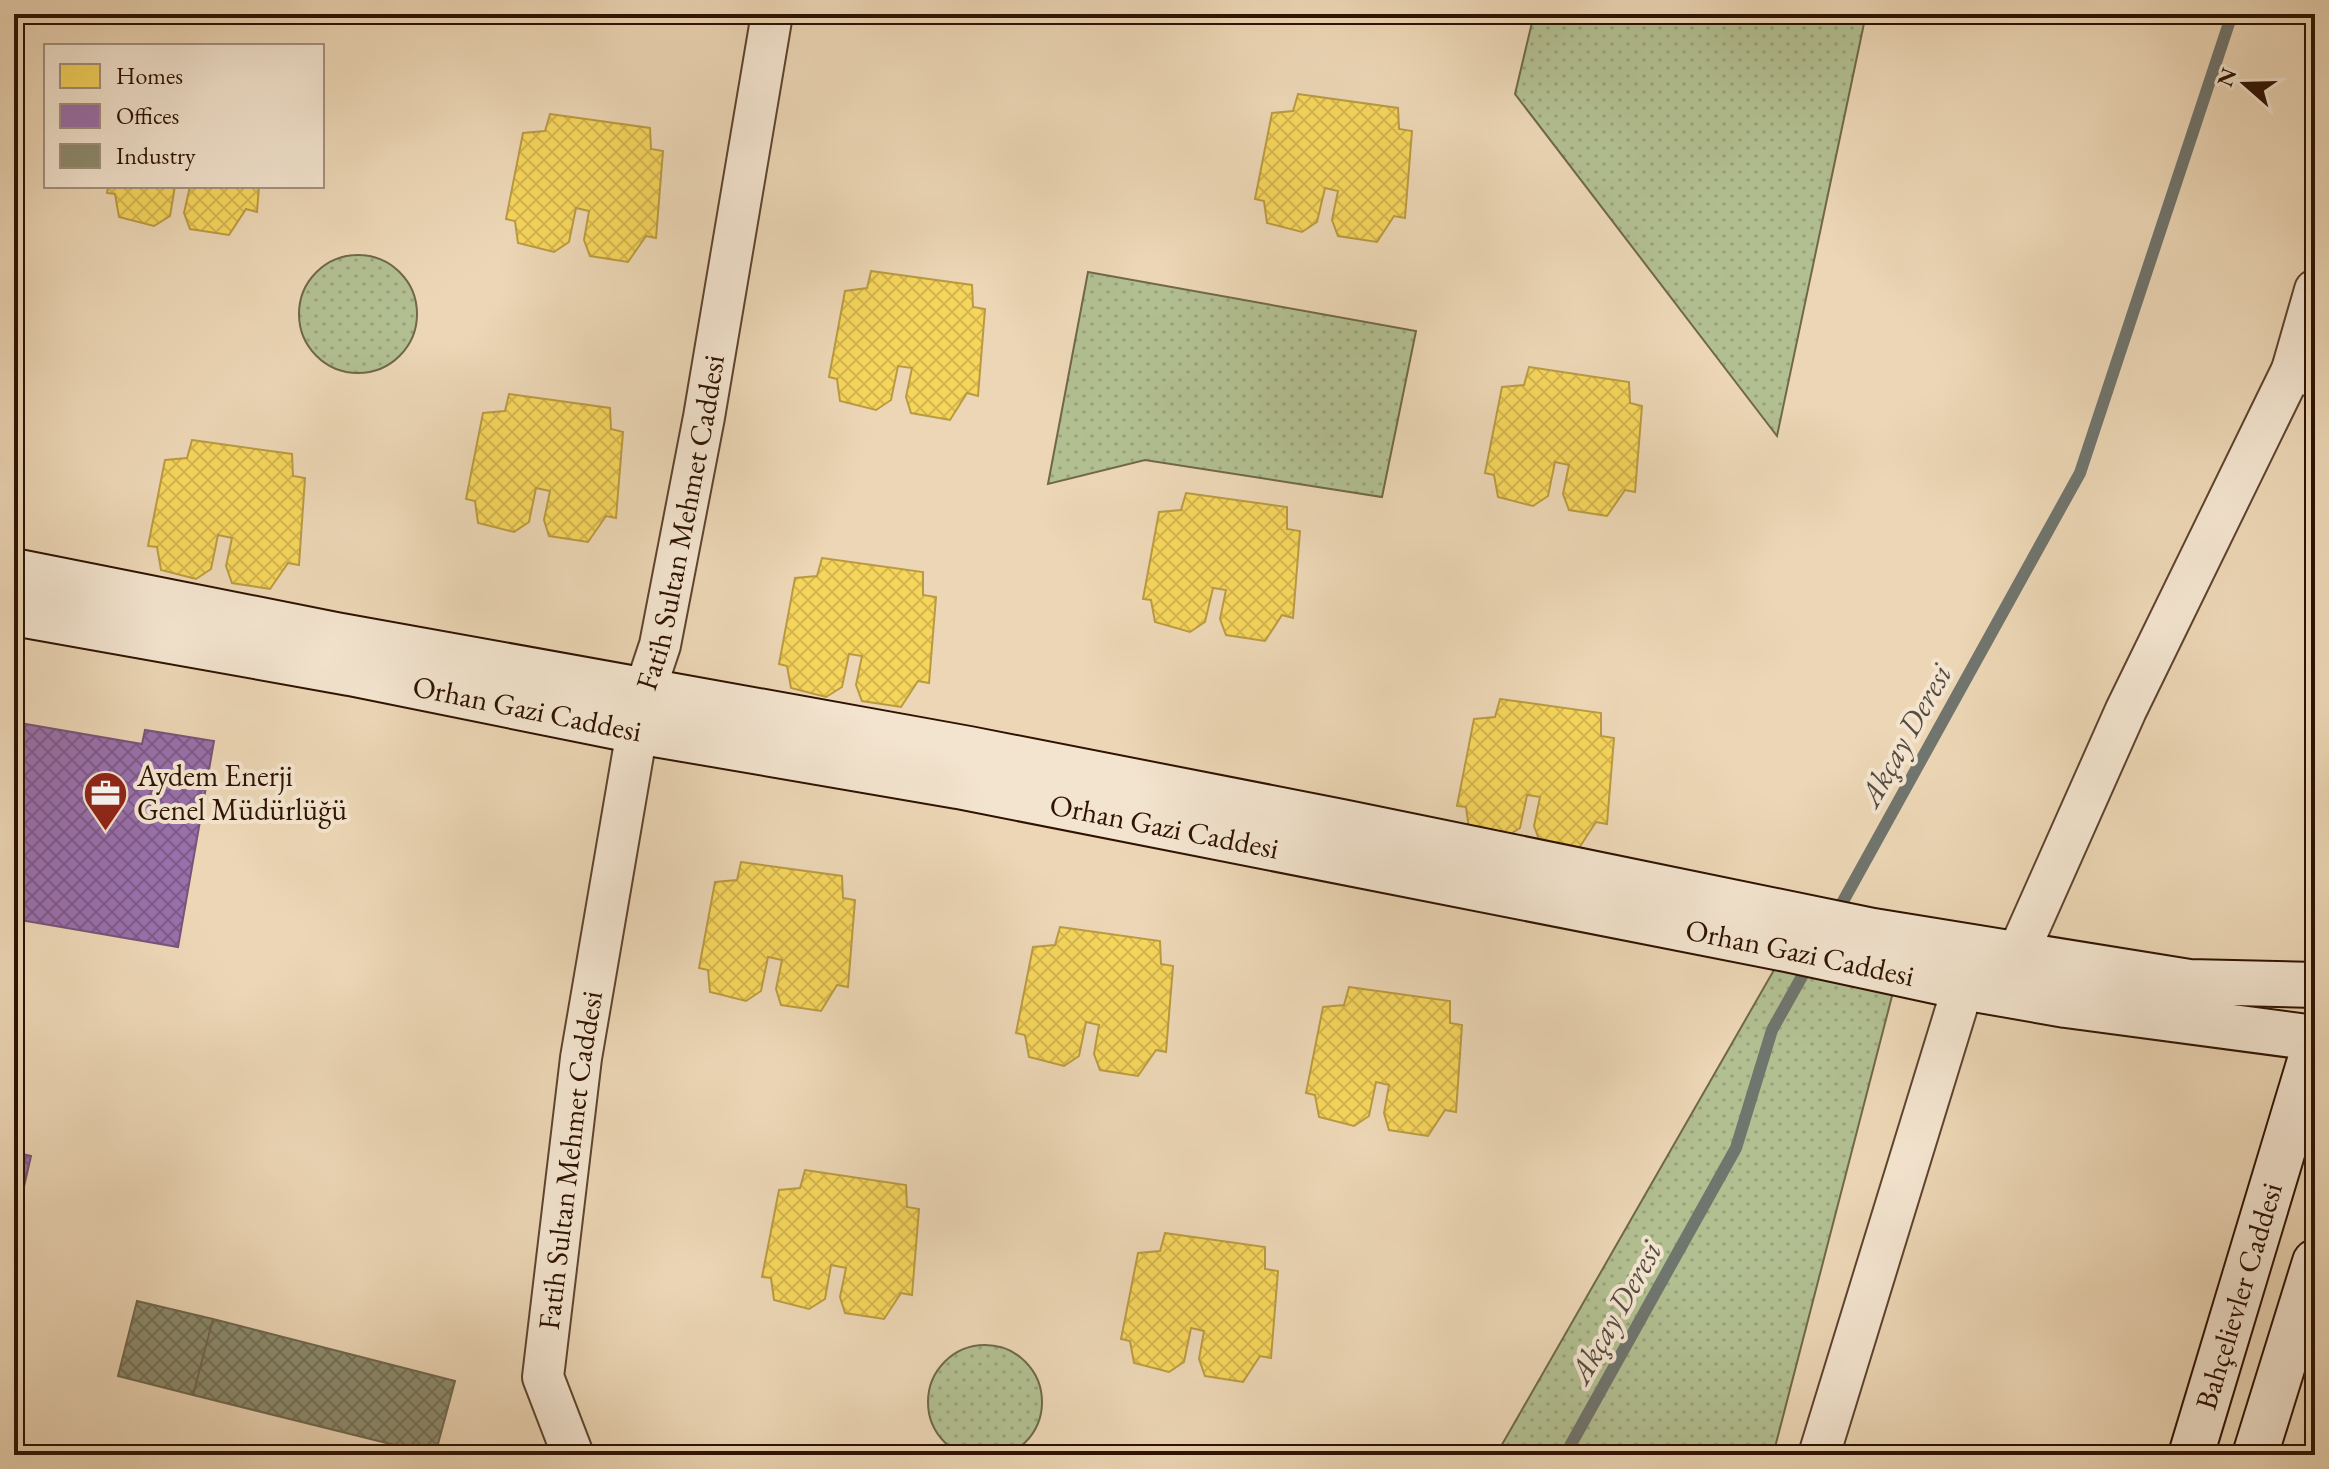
<svg xmlns="http://www.w3.org/2000/svg" width="2329" height="1469" viewBox="0 0 2329 1469" font-family="'EB Garamond',serif">
<defs>
<pattern id="grass-dots" width="8" height="8" patternUnits="userSpaceOnUse" patternTransform="scale(2)"><rect width="8" height="8" fill="#b2bf91"/><path d="M2 2h.1M6 6h.1" fill="none" stroke="#99a37b" stroke-width="1.8" stroke-linecap="round"/></pattern>
<pattern id="homes-cross-hatch" width="8" height="8" patternUnits="userSpaceOnUse" patternTransform="scale(2)"><rect width="8" height="8" fill="#f6d55c"/><path d="M0 0l8 8M0 8l8-8" fill="none" stroke="#d3b64e"/></pattern>
<pattern id="offices-cross-hatch" width="8" height="8" patternUnits="userSpaceOnUse" patternTransform="scale(2)"><rect width="8" height="8" fill="#9970ab"/><path d="M0 0l8 8M0 8l8-8" fill="none" stroke="#7d5b89"/></pattern>
<pattern id="industry-cross-hatch" width="8" height="8" patternUnits="userSpaceOnUse" patternTransform="scale(2)"><rect width="8" height="8" fill="#8c8c6e"/><path d="M0 0l8 8M0 8l8-8" fill="none" stroke="#737158"/></pattern>
</defs>
<rect width="100%" height="100%" fill="#ecd6b5"/>
<filter id="stains"><feTurbulence type="fractalNoise" baseFrequency=".0025" numOctaves="4"/><feColorMatrix values="0 0 0 0 .2 0 0 0 0 .09 0 0 0 0 .02 0 0 0 .5 -.17"/></filter>
<radialGradient id="worn" r=".72"><stop offset=".6" stop-color="#630" stop-opacity="0"/><stop offset="1" stop-color="#630" stop-opacity=".3"/></radialGradient>
<path fill="url(#grass-dots)" stroke="#706849" stroke-width="2" d="M1534 14H1866L1777 436 1515 94Z
M299 314a59 59 0 1 1 118 0a59 59 0 1 1-118 0Z
M1088 272 1416 331 1382 497 1145 460 1048 484Z
M1786 949 1898 973 1773 1455H1496Z
M928 1402a57 57 0 1 1 114 0a57 57 0 1 1-114 0Z"/>
<path fill="url(#homes-cross-hatch)" stroke="#ba9a41" stroke-width="2" d="M1298 94 1398 108 1399 129 1412 131 1405 218 1394 216 1377 242 1338 236 1332 220 1338 191 1325 188 1317 222 1302 232 1267 223 1264 201 1255 199 1272 113 1293 111Z
M550 114 650 128 651 149 663 151 656 238 646 236 628 262 590 256 584 240 589 211 576 208 569 242 554 252 518 243 515 221 506 219 523 133 545 131Z
M108 186H175L170 216 154 226 119 217 115 194 107 193Z
M190 186H259L257 212 246 209 229 235 190 229 184 213Z
M871 271 972 285 973 307 985 309 978 396 967 393 950 420 911 413 906 397 912 368 898 366 891 400 876 410 840 401 837 379 829 377 845 291 867 288Z
M1529 367 1629 382 1630 403 1642 406 1635 492 1625 490 1607 516 1569 510 1563 494 1569 465 1555 462 1548 496 1533 506 1498 497 1494 475 1485 473 1502 387 1524 385Z
M509 394 610 408 611 429 623 432 616 518 606 516 588 542 549 536 544 520 550 491 536 488 529 522 514 532 478 523 475 501 466 499 483 413 505 411Z
M192 440 292 454 293 476 305 478 299 565 288 563 270 589 232 583 226 566 232 538 218 535 211 569 196 579 161 570 157 547 148 546 165 460 187 458Z
M1186 493 1287 507V529L1300 531 1293 618 1282 615 1265 641 1226 635 1220 619 1226 590 1213 588 1205 622 1190 632 1155 622 1151 600 1143 599 1159 512 1181 510Z
M822 558 923 572V595L936 597 929 683 918 681 901 707 862 701 856 685 862 656 849 654 842 687 826 697 791 688 787 666 779 664 795 578 817 576Z
M1500 699 1601 713V736L1614 738 1607 824 1596 822 1579 848 1540 842 1534 826 1540 797 1527 795 1520 828 1504 838 1469 829 1466 807 1457 806 1474 719 1495 717Z
M741 862 842 876 843 898 855 900 848 987 837 985 821 1011 781 1005 776 989 782 960 768 957 761 991 746 1001 710 992 708 970 699 968 715 882 737 880Z
M1060 927 1160 941 1161 964 1173 966 1166 1052 1156 1050 1138 1076 1100 1070 1094 1054 1099 1025 1086 1022 1079 1056 1064 1066 1029 1057 1025 1035 1016 1033 1033 947 1055 945Z
M1349 987 1450 1001V1023L1462 1025 1456 1112 1445 1110 1428 1136 1389 1130 1384 1113 1389 1085 1376 1082 1369 1116 1354 1126 1319 1117 1315 1095 1306 1093 1323 1007 1344 1005Z
M805 1170 906 1185 907 1207 919 1209 912 1295 901 1293 884 1319 845 1313 840 1297 846 1268 831 1265 825 1299 809 1309 774 1300 771 1278 762 1277 779 1190 800 1188Z
M1165 1233 1265 1247V1269L1278 1271 1271 1358 1260 1356 1243 1382 1205 1376 1199 1359 1204 1331 1191 1328 1184 1362 1169 1372 1134 1363 1130 1341 1121 1339 1138 1253 1160 1251Z
M755 1447 810 1455H753Z"/>
<path fill="url(#offices-cross-hatch)" stroke="#795478" stroke-width="2" d="M14 722 142 744 145 730 214 741 178 947 14 919Z
M14 1152 31 1156 14 1230Z"/>
<path fill="url(#industry-cross-hatch)" stroke="#70674d" stroke-width="2" d="M137 1301 213 1319 193 1395 118 1376Z
M213 1319 455 1381 435 1455 193 1395Z"/>
<g fill="none" stroke-linecap="round" stroke-linejoin="round">
<path stroke="#70756e" stroke-width="12" d="M1836 914 2080 473 2232 14
M1565 1455 1736 1148 1772 1030 1810 962"/>
<defs>
<g id="street">
<path d="M2292 370 2315 290"/>
<path d="M2017 955 2126 710 2292 370 2315 377"/>
<path id="s1" d="M573 1455 543 1377 581 1058 637 731 645 690 660 645 704 417 772 14"/>
<path d="M1819 1455 1963 987"/>
</g>
<g id="secondary">
<path d="M14 571 336 635 969 749 1342 822 1873 931 2189 982 2315 985"/>
<path id="s2" d="M14 613 350 673 637 731 958 786 1786 949 1963 987 2066 1005 2315 1038"/>
<path id="s3" d="M2191 1455 2315 1044"/>
<path d="M2255 1455 2315 1262"/>
</g>
</defs>
<use href="#street" stroke="#5e432e" stroke-width="44"/>
<use href="#secondary" stroke="#2f1201" stroke-width="48"/>
<use href="#street" stroke="#f3e4cf" stroke-width="40"/>
<use href="#secondary" stroke="#f3e4cf" stroke-width="44"/>
</g>
<defs>
<symbol id="office-pin" viewBox="-11 -11 22 30"><path d="M0 17L-7.5 6A9.5 9.5 0 1 1 7.5 6Z" fill="#8f2418" stroke="#f3e4cf"/><path d="M-6-3h4V-5.5h4V-3h4V5H-6ZM-1-4.5V-3h2v-1.5ZM-6 0V1H6V0Z" fill="#fff"/></symbol>
</defs>
<g fill-rule="evenodd">
<use href="#office-pin" x="80" y="768" width="51" height="69"/>
</g>
<g text-anchor="middle" stroke-width="8" stroke-linejoin="round" paint-order="stroke">
<g font-size="30" fill="#2f1201" stroke="#f3e4cf">
<text dy="10" stroke="none"><textPath href="#s1" startOffset="950">Fatih Sultan Mehmet Caddesi</textPath></text>
<text dy="10" stroke="none"><textPath href="#s2" startOffset="522">Orhan Gazi Caddesi</textPath></text>
<text dy="10" stroke="none"><textPath href="#s2" startOffset="1170">Orhan Gazi Caddesi</textPath></text>
<text dy="10" stroke="none"><textPath href="#s2" startOffset="1818">Orhan Gazi Caddesi</textPath></text>
<text dy="10" stroke="none"><textPath href="#s1" startOffset="302">Fatih Sultan Mehmet Caddesi</textPath></text>
<text dy="10" stroke="none"><textPath href="#s3" startOffset="166">Bahçelievler Caddesi</textPath></text>
</g>
<g font-size="30" fill="#2f1201" stroke="#f3e4cf" text-anchor="start">
<text x="137" y="786">Aydem Enerji<tspan x="137" dy="34">Genel Müdürlüğü</tspan></text>
</g>
<g font-size="32" font-style="italic" fill="#554c41" stroke="#f3e4cf">
<text transform="translate(1905 735) rotate(-61)" y="11">Akçay Deresi</text>
<text transform="translate(1615 1312) rotate(-61)" y="11">Akçay Deresi</text>
</g>
</g>
<rect width="2329" height="1469" fill="none" stroke="#ecd6b5" stroke-width="48"/>
<rect x="16" y="16" width="2297" height="1437" fill="none" stroke="#2f1201" stroke-width="4"/>
<rect x="24" y="24" width="2281" height="1421" fill="none" stroke="#2f1201" stroke-width="2"/>
<rect x="44" y="44" width="280" height="144" fill="#f3e4cf" stroke="#a5907d" stroke-width="2"/>
<rect x="60" y="64" width="40" height="24" fill="#f6d55c" stroke="#a5907d" stroke-width="2"/>
<text x="116" y="84" font-size="24" fill="#2f1201">Homes</text>
<rect x="60" y="104" width="40" height="24" fill="#9970ab" stroke="#a5907d" stroke-width="2"/>
<text x="116" y="124" font-size="24" fill="#2f1201">Offices</text>
<rect x="60" y="144" width="40" height="24" fill="#8c8c6e" stroke="#a5907d" stroke-width="2"/>
<text x="116" y="164" font-size="24" fill="#2f1201">Industry</text>
<g transform="translate(2245 84) rotate(290)" stroke="#f3e4cf" stroke-width="6" paint-order="stroke">
<path d="M0-6L14 30L0 20L-14 30Z" fill="#2f1201"/>
<text y="-12" font-size="22" font-weight="bold" text-anchor="middle" fill="#2f1201">N</text>
</g>
<rect width="100%" height="100%" filter="url(#stains)"/>
<rect width="100%" height="100%" fill="url(#worn)"/>
</svg>
